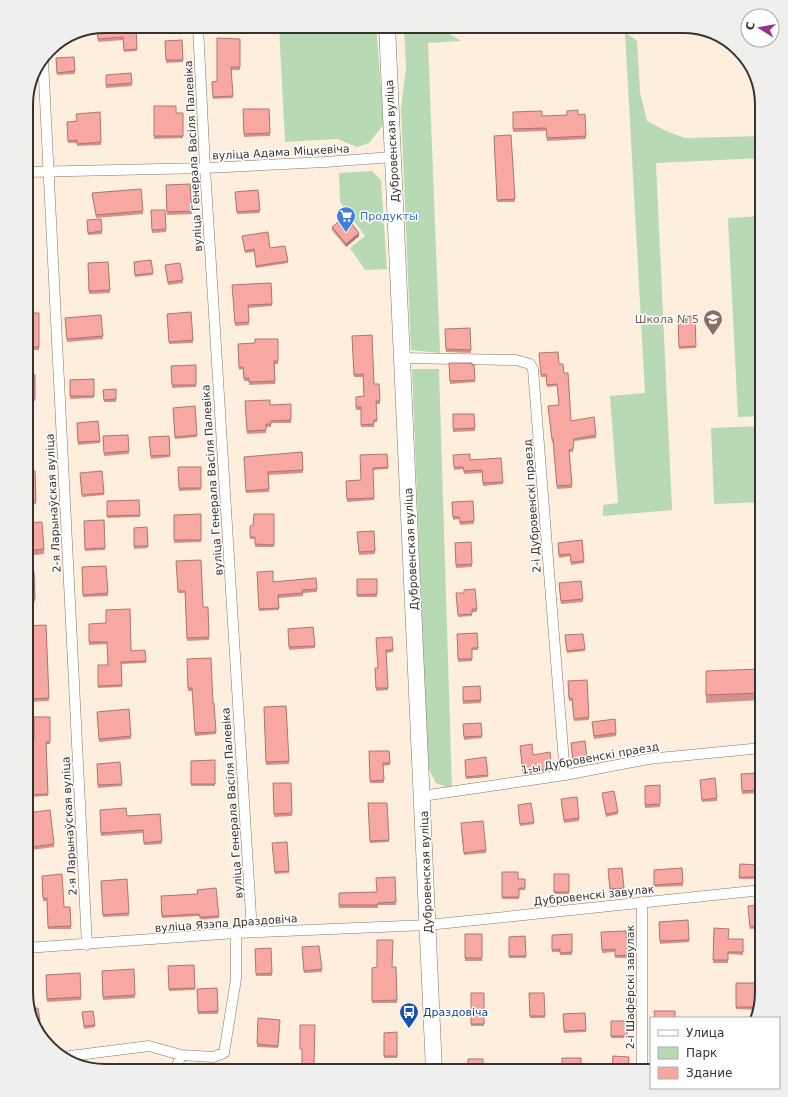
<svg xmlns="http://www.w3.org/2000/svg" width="788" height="1097" viewBox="0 0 788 1097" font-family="'DejaVu Sans',sans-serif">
<rect width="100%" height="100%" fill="#fdeede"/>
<path fill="#b7d9b4" d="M279 26H376L384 124 369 143 357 147 337 139 285 142Z
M404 26H437L461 41 428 43 440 353 411 350 401 108 406 68Z
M625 32 637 41 640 92 647 121 664 130 685 138 762 136V158L656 163 672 510 603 516V505L618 503 610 396 645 393Z
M372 171 381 180 387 269 365 270 350 248 365 236 340 202 339 173Z
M762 216V416L738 417 728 218Z
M412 369H439L452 789 436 783 428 768Z
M762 426V502L714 504 711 428Z"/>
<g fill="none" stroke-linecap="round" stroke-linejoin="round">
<defs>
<path id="minor" d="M198 26 205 168 252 932
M43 59 87 945
M26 172 205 168 325 162 393 157
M402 358 516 360 530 364 533 369 565 775
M422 796 565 775 648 759 762 748
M26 948 236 933 428 925 762 890
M62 1057 149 1046 181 1055 213 1057 224 1053 236 979V933
M175 1071 181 1055
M642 1071V902"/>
<path id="primary" d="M387 26 434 1071"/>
</defs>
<use href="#minor" stroke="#847769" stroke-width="11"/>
<use href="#primary" stroke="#847769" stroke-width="17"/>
<use href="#minor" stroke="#fff" stroke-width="10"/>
<use href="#primary" stroke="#fff" stroke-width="16"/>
</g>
<path fill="#d5908b" d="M136 27 137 51 124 52 123 40 98 42 97 28H117Z
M240 39V70H231L233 98 213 99 212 82 217 81Z
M182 40 183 62 166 63 165 41Z
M74 57 75 74 57 75 56 58Z
M131 73 132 86 106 88V75Z
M154 106 176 113H183V138L154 139Z
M243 109H269L270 136 244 137Z
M100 112 101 145 77 146V143H68L67 122 76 121Z
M513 112 542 116 586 136V139L547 141 546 131 513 132Z
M511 135 515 202H497L494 136Z
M190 184 192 214 167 215 166 185Z
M141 189 143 214 96 218 92 193Z
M258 190 260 213 237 214 235 192Z
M151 210H165L166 232 152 233Z
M87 223 102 231V234L88 235Z
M332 227 359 236 346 247 332 230Z
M242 236 270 248 288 261V263L256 268 254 252 245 253Z
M108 262 110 293 89 294 88 263Z
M134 264 153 273V275L135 277Z
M165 265 183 280V283L168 285Z
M271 283 272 306 248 308 249 325 235 326 232 285Z
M191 312 193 343 169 344 167 314Z
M26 313H39V350H26Z
M101 315 103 339 67 342 65 318Z
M695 316 696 348 679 349 678 317Z
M470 328 471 353 446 352 445 329Z
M352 336 374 384 380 401V404H376L377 422H374V427H361V410H356V397L364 396 363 377H354Z
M278 339V364H275V384L249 385V381H244L243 369 239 370 238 344 255 343Z
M539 353 559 364 564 373 571 421 596 435V438L574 441 573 452H569L572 488 557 489 553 442H552L548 406 559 405 557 386 547 387 546 377H541Z
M449 363 474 365 475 382 450 384Z
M196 365V387L172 388 171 366Z
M26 375H35V401H26Z
M94 379V398L70 399V380Z
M116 389V402H104L103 390Z
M245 401 270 405 291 404V423H271V427H266V433L247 434Z
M173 408 197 435V437L175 439Z
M453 414H474L475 431 453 432Z
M77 423 100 441V443L78 445Z
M128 435 129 454 104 456 103 436Z
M169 436 170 457 151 459 149 437Z
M302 452 303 473 269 475V492L246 493 244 457Z
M387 454 388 469 373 470 374 500 347 502 346 481 361 480Z
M453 455 470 460 501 458 503 484 483 486 482 473 464 474 463 469 454 470Z
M178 467H201V490L179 491Z
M26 471H35L36 504H26Z
M80 476 104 493V495L82 497Z
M139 500 140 517 107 518V501Z
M473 501 474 524 460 525 459 519 453 520 452 502Z
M201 514V542L174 543V515Z
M274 514V547H255V539H250V526L253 525Z
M104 520 105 550 85 551 84 521Z
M26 523 44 549V554L26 556Z
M147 527 148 548 134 549V528Z
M374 531 375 554 359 555 357 532Z
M471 542 472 567 456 568 455 543Z
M558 546 584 561V563L571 565 570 556 559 558Z
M176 561 203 607H208L209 640 187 641 185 593H178Z
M106 566 108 596 83 597 82 567Z
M34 571 35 602H26V572Z
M257 572 273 582 316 578 317 592 303 593V596L279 598V610L259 611Z
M357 579H377V597H357Z
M581 581 583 602 561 604 559 585Z
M475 589 477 612H472V616L458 617 456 593H464Z
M89 624 131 651 145 650 146 663 121 664 122 687 98 688V665H108L107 644 89 645Z
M46 625 49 701 27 702 26 691Z
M313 627 315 648 289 650 288 629Z
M477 633 478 650H472V661L458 662 457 634Z
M392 637 393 652 386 653 388 690 376 691 375 668H378Z
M565 638 585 649V651L567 653Z
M187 659 213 703H214L216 734 195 736 192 691H188Z
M762 669V700L706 703V679Z
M587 680 589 720 574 721 572 701H569L568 681Z
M480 686 481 703 463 704V687Z
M286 706 289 764 266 765 264 707Z
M97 712 131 736V739L99 742Z
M50 717V744H46L48 796 26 797V740H34Z
M592 722 616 733V736L594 739Z
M481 723 482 738 464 740 463 724Z
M571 743 587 759V762L573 764Z
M520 746 552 768V770L523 775Z
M369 751H389L390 765 383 766 384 783H370Z
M215 760V786H191V761Z
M120 762 122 786 98 788 97 764Z
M465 762 488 775V777L466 779Z
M761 773 762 793 742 794 741 774Z
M700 782 717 798V801L702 802Z
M273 783H291L292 816 274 817Z
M660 785V807L645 808V786Z
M602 793 618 812V814L606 817Z
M561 801 579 818V821L564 823Z
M368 803 389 840V842L370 843Z
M518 805 534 822V824L520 826Z
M100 810 127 816 160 814 162 844 144 845 143 833 101 836Z
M27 816 54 844V847L31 850Z
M461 826 486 850V853L464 855Z
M287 842 289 873 275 874 272 846Z
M740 864 762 865V879H739Z
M682 868 683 886 654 887V870Z
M502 872 518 879H525V890H519V899H502Z
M608 872 624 888V890L610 892Z
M554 874H569V894H554Z
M42 876 64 907H70L71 929H48L47 901H43Z
M395 877 396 905H378V908H339V893L377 892Z
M127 879 129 916 103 917 101 881Z
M161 896 219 916V918L200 920 199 916 162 918Z
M762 905V928L750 929 748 906Z
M688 920 689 942 660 944 659 922Z
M714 928 728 939H743V955L728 954V963H713Z
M626 931 628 958H615V952L602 953 601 932Z
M465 934H482V961H465Z
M572 934V955H560V952H552V935Z
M525 936 526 958H509V937Z
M271 948 272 976H256L255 949Z
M302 950 322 969V972L304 973Z
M194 965 195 990 169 991 168 966Z
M377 967H396L397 1003H372V968Z
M134 969 135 998 103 1000 102 971Z
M80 973 81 1000 47 1002 46 975Z
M736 983 762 992 757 1010 736 1009Z
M217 988 218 1014H198L197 989Z
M471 993H484V1026H471Z
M529 993H544L545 1018H530Z
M31 1009 40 1020V1023L35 1024Z
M82 1012 95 1025V1027L84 1029Z
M585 1013 586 1032 564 1033 563 1014Z
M258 1018 280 1020 278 1048 257 1047Z
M611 1021H627V1038H611Z
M397 1032V1058H384V1033Z"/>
<path fill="#ae7671" d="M359 233V236L346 247V244Z"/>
<path fill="#f8a8a2" stroke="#ae7671" d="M105 26H117V28L136 27 137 49 124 50 123 37 98 39 97 28Z
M217 38 240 39V67H231L233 96 213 97 212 82 217 81Z
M182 40 183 60H166L165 41Z
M74 57 75 71 57 73 56 58Z
M131 73 132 83 106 85V75Z
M154 106H176V113H183V136H154Z
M243 109H269L270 133 244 134Z
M578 110V115L585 114 586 136 547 138 546 128 513 129V112L542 111V116L567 115V111Z
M100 112 101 142 77 144V140L68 141 67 122 77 121 76 114Z
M511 135 515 199 497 200 494 136Z
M190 184 192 211 167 212 166 185Z
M141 189 143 211 96 215 92 193Z
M258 190 260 210 237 212 235 192Z
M151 210H165L166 229 152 230Z
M346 216 359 233 346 244 332 227Z
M101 219 102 231 88 233 87 220Z
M268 232 270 248 285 246 288 261 256 266 254 249 245 251 242 236Z
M151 260 153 273 135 275 134 262Z
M108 262 110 290 89 291 88 263Z
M180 263 183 280 168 282 165 265Z
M271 283 272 304 248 305 249 322 235 323 232 285Z
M191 312 193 340 169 342 167 314Z
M26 313H39V347L26 348Z
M101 315 103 336 67 339 65 318Z
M695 316 696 346 679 347 678 317Z
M470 328 471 350 446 349 445 329Z
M372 335 374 384H379L380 401H376L377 420H374V424L361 425V407H356V397L364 396 363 374 354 375 352 336Z
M255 339H278V361H274L275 381 249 382V378H244L243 367H239L238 344 255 343Z
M558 352 559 364H563L564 373H568L571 421 594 417 596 435 574 439 573 449 569 450 572 485 557 486 553 439H552L548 406 559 405 557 384 547 385 546 374 541 375 539 353Z
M449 363H472V365H474L475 380 450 381Z
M196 365V385H172L171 366Z
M26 375H35V399H26Z
M94 379V396H70V380Z
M116 389V399L104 400 103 390Z
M270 400V405L291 404V420L271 421V424H266V430L247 431 245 401Z
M195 406 197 435 175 437 173 408Z
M453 414H474L475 428 453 429Z
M26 418H27V451H26Z
M98 421 100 441 78 442 77 423Z
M128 435 129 451 104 453 103 436Z
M169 436 170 455 151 456 149 437Z
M302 452 303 470 268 472 269 489 246 491 244 457Z
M387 454 388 467 373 468 374 498 347 499 346 481 361 480 360 455Z
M470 454V460L501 458 503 482 483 483 482 470 464 471 463 467H454L453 455Z
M178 467H201V488H179Z
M26 471H35L36 501 26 502Z
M102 471 104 493 82 495 80 473Z
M139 500 140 515 107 516V501Z
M473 501 474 521 460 522 459 517H453L452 502Z
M201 514V540H174V515Z
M254 514H274V545L255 544V537H250V526L253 525Z
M104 520 105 548 85 549 84 521Z
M42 522 44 549 26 551V523Z
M147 527 148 546H134V528Z
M374 531 375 551 359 552 357 532Z
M582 540 584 561 571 562 570 554 559 555 558 543Z
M471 542 472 564 456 565 455 543Z
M201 560 203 607H208L209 637 187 638 185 591H178L176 561Z
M106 566 108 593 83 595 82 567Z
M34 571 35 599H26V572Z
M273 571V582L316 578 317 589 302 590 303 593 278 595 279 608 259 609 257 572Z
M357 579H377V594L357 595Z
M581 581 583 599 561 601 559 583Z
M475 589 477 609H472V614L458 615 456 593H464V590Z
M130 609 131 651 145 650 146 661 121 662 122 685 98 686V665H108L107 642H89V624L106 623V610Z
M46 625 49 698 27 699 26 626Z
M313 627 315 646 289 647 288 629Z
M477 633 478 648H472V659H458L457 634Z
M583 634 585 649 567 651 565 635Z
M392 637 393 650H386L388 688H376L375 668H378L376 638Z
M211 658 213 703H214L216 732 195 733 192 688H188L187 659Z
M762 669V693L706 695V671Z
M587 680 589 717 574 719 572 698H569L568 681Z
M480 686 481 700 463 701V687Z
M286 706 289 761 266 762 264 707Z
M129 709 131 736 99 739 97 712Z
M34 717H50V742H46L48 794 26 795V740H34Z
M615 719 616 733 594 736 592 722Z
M481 723 482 736 464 737 463 724Z
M585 741 587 759 573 761 571 743Z
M532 744 533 755 550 752 552 768 523 772 520 746Z
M369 751H389L390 763H383L384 780 370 781Z
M486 757 488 775 466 777 465 760Z
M215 760V784H191V761Z
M120 762 122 784 98 785 97 764Z
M761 773 762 790 742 791 741 774Z
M715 778 717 798 702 800 700 780Z
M273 783H291L292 813 274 814Z
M660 785V804L645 805V786Z
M614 791 618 812 606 814 602 793Z
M577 797 579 818 564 820 561 799Z
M368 803H387L389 840 370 841Z
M531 803 534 822 520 824 518 805Z
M126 808 127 816 160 814 162 841 144 843 143 830 101 833 100 810Z
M50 810 54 844 31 847 27 813Z
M483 821 486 850 464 853 461 823Z
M287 842 289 871 275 872 272 843Z
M740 864 762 865V877H739Z
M622 868 624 888 610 889 608 869Z
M682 868 683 883 654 885V870Z
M502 872H518V879H525V888H519V897H502Z
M62 874 64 907H70L71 926 48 927 47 898H43L42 876Z
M554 874H569V892H554Z
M395 877 396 902 378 903V905H339V893L377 892 376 878Z
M127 879 129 913 103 915 101 881Z
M216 888 219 916 200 917 199 914 162 916 161 896 198 894 197 890Z
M762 905V926L750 927 748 906Z
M688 920 689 940 660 941 659 922Z
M714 928 729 929 728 939H743V952H728V960H713Z
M626 931 628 955 615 956V949L602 950 601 932Z
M465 934H482V958H465Z
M572 934V952L560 953V949L552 950V935Z
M525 936 526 956H509V937Z
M377 940H393L392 967H396L397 1000 372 1001V968L377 967Z
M319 946 322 969 304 971 302 947Z
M271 948 272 973 256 974 255 949Z
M194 965 195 988 169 989 168 966Z
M134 969 135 995 103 997 102 971Z
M80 973 81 997 47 999 46 975Z
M736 983H762V992L758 1007H736Z
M217 988 218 1011 198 1012 197 989Z
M471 993H484V1024H471Z
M529 993H544L545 1016H530Z
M38 1008 40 1020 34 1021V1022L31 1009Z
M93 1011 95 1025 84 1026 82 1012Z
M654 1011H675V1018H655Z
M585 1013 586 1030 564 1031 563 1014Z
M258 1018 280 1020 278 1046 257 1044Z
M611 1021H627V1036H611Z
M300 1025H315L314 1066H326V1071H302V1049H300Z
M397 1032V1056H384V1033Z
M613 1056 629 1057 628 1071H612Z
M562 1058H581V1071H562Z
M468 1059H483V1071H468Z"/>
<defs>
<symbol id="supermarket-pin" viewBox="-11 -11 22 30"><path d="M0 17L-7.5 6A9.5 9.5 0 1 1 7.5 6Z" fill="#3f7fe0" stroke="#fff"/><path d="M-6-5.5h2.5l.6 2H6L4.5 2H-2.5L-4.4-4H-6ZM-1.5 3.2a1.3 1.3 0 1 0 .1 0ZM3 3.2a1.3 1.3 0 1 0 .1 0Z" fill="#fff"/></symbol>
<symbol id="school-pin" viewBox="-11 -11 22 30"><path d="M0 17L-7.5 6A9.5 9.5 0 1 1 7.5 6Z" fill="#8d6e63" stroke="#fff"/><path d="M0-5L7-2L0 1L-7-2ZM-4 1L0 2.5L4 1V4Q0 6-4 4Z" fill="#fff"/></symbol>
<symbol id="bus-pin" viewBox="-11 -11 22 30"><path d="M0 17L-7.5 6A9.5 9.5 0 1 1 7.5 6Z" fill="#1a4fb4" stroke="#fff"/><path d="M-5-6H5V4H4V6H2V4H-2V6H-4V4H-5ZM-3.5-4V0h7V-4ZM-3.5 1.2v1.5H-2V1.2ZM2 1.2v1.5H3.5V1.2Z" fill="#fff"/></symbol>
</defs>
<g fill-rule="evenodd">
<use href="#supermarket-pin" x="335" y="205" width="22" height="30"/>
<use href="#school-pin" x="702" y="308" width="22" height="30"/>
<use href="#bus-pin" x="398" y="1001" width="22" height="30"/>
</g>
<g text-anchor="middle" stroke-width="3" stroke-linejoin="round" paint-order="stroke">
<g font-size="11" fill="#38322c" stroke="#fff">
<text transform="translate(392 141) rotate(-93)" y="4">Дубровенская вуліца</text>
<text transform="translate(281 152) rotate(-3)" y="4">вуліца Адама Міцкевіча</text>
<text transform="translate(193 156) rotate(-93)" y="4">вуліца Генерала Васіля Палевіка</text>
<text transform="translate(212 480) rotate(-94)" y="4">вуліца Генерала Васіля Палевіка</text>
<text transform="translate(53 503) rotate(-93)" y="4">2-я Ларынаўская вуліца</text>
<text transform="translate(532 506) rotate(-94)" y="4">2-і Дубровенскі праезд</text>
<text transform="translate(411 549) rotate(-93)" y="4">Дубровенская вуліца</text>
<text transform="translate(590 758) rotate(-10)" y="4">1-ы Дубровенскі праезд</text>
<text transform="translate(232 803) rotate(-94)" y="4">вуліца Генерала Васіля Палевіка</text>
<text transform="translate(69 826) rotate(-93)" y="4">2-я Ларынаўская вуліца</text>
<text transform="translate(426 872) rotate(-92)" y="4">Дубровенская вуліца</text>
<text transform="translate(594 895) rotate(-6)" y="4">Дубровенскі завулак</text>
<text transform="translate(226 923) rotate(-4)" y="4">вуліца Язэпа Драздовіча</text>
<text transform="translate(630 987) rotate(-90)" y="4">2-і Шафёрскі завулак</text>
</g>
<g font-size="11" fill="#366cbe" stroke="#fff" text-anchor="start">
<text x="360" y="220">Продукты</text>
</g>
<g font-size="11" fill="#785e54" stroke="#fff" text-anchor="end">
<text x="699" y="323">Школа № 5</text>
</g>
<g font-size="11" fill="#164399" stroke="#fff" text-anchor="start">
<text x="423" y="1016">Драздовіча</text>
</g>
</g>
<path d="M0 0H788V1097H0ZM105 33H683A72 72 0 0 1 755 105V992A72 72 0 0 1 683 1064H105A72 72 0 0 1 33 992V105A72 72 0 0 1 105 33Z" fill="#efefee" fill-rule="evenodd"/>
<path fill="none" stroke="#38322c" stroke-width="2" d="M105 33H683A72 72 0 0 1 755 105V992A72 72 0 0 1 683 1064H105A72 72 0 0 1 33 992V105A72 72 0 0 1 105 33Z"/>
<rect x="650" y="1017" width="130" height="72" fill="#ffffff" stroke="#afadab"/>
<rect x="658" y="1030" width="20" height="6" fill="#ffffff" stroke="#afadab"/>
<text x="686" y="1037" font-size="12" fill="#38322c">Улица</text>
<rect x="658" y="1047" width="20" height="12" fill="#b7d9b4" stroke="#afadab"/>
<text x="686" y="1057" font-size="12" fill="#38322c">Парк</text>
<rect x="658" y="1067" width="20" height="12" fill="#f8a8a2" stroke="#afadab"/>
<text x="686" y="1077" font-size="12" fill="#38322c">Здание</text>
<g transform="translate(760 28) rotate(281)"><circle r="19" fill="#ffffff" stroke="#afadab"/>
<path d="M0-3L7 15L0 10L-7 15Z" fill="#9a2f90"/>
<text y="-6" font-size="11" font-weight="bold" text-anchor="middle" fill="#38322c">С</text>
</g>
</svg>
